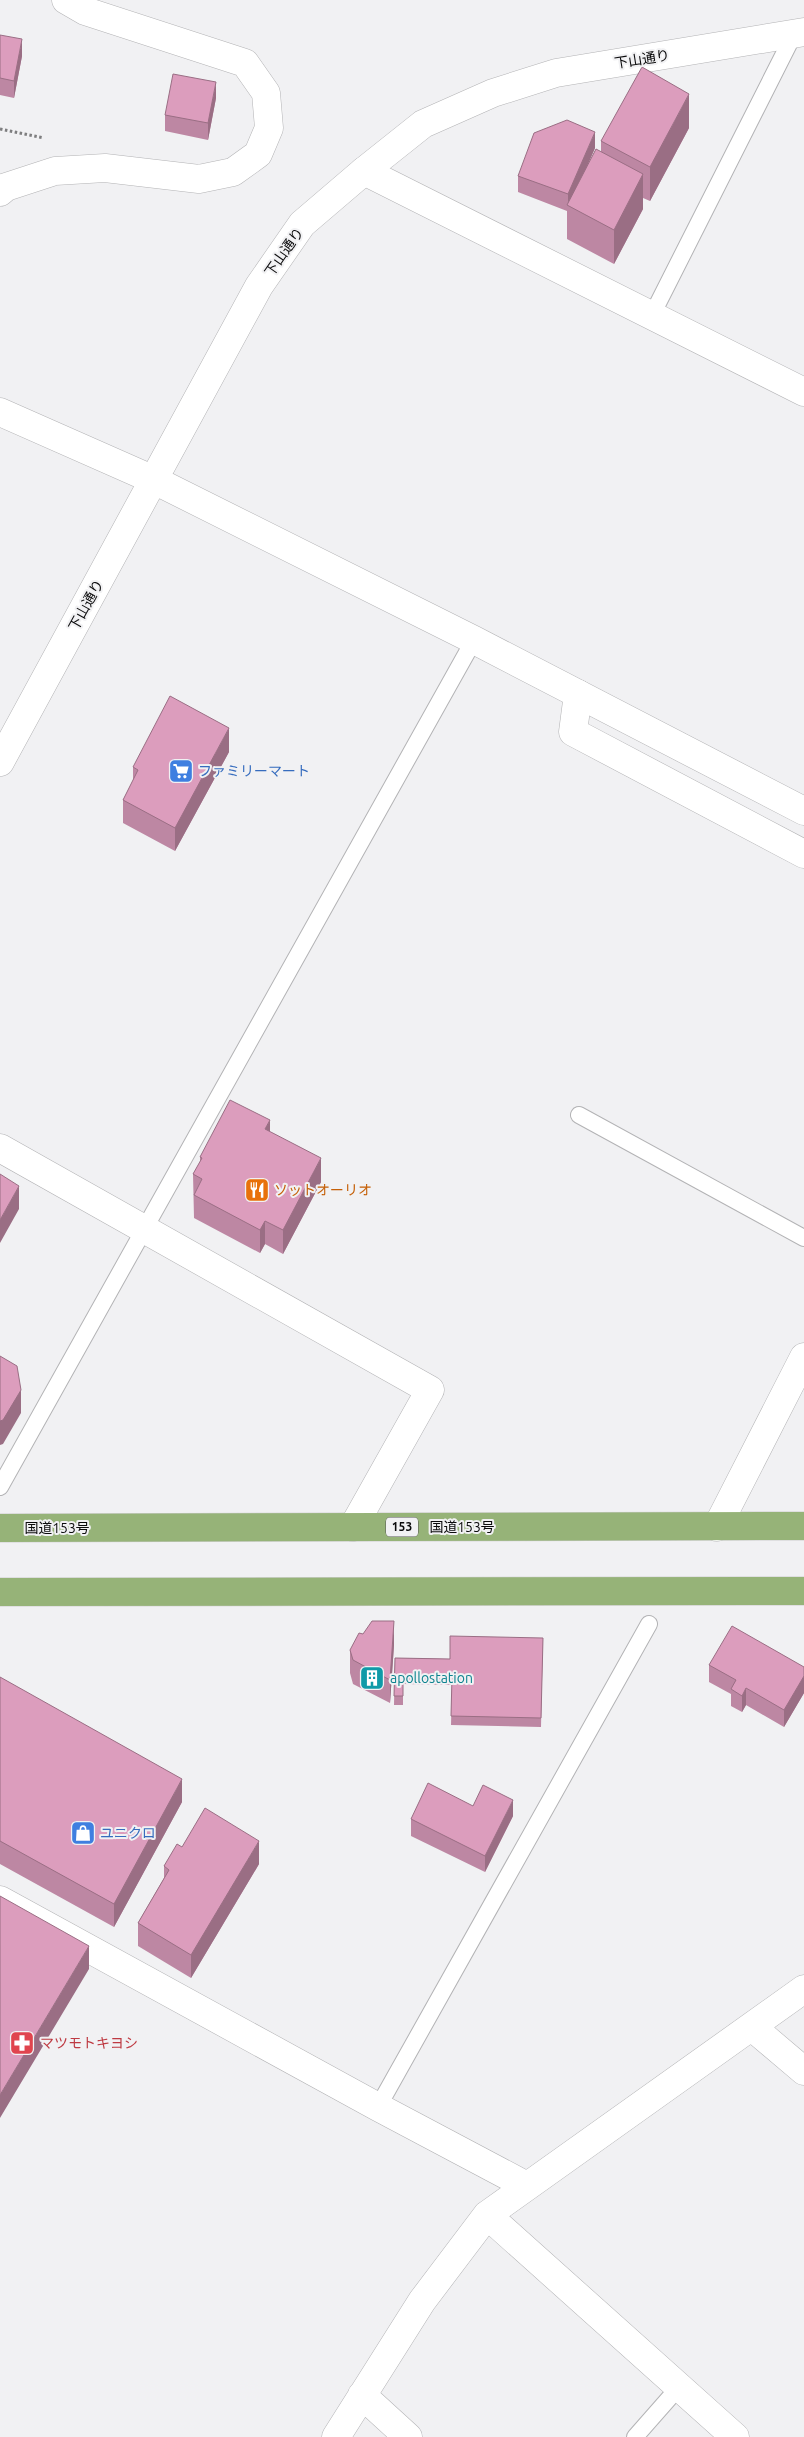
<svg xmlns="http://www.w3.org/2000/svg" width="804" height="2437" viewBox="0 0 804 2437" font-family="Ubuntu,'Noto Sans JP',sans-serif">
<rect width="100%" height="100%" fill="#f1f1f3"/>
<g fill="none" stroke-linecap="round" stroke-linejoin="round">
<defs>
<path id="service" d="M652 315 794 34
M579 1115 804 1238
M0 1487 474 640
M378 2107 649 1624
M635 2437 679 2387"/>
<path id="minor" d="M364 171 804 392
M0 192 6 187 55 171 105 168 199 179 233 172 258 154 269 128 266 93 245 63 85 11 66 0
M0 412 154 480
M578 694 573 732 804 854
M0 1148 430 1390 353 1527
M717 1527 804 1357
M0 1900 378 2107 527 2186
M752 2027 804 2071
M487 2215 735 2437
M362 2395 408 2437
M336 2437 422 2301 487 2215 804 1989"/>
<path id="tertiary" d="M154 480 474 640 804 811
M0 762 259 286 302 224 364 171 423 124 493 93 556 73 804 32"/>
<path id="trunk" d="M0 1528 804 1526
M0 1592 804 1591"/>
</defs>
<use href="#service" stroke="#b3b3b5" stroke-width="18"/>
<use href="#minor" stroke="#b3b3b5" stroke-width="29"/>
<use href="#tertiary" stroke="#b3b3b5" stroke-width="29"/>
<use href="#trunk" stroke="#cecece" stroke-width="29"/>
<path stroke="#7e7e7f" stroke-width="3" stroke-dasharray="2.5 2.5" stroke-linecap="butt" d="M0 129 44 138"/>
<use href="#service" stroke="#fff" stroke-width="16"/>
<use href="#minor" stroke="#fff" stroke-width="28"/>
<use href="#tertiary" stroke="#fff" stroke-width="28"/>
<use href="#trunk" stroke="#96b378" stroke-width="28"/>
</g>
<path fill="#bd87a3" d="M0 35 22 56 14 98 0 95Z
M216 98 208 140 165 131V115Z
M689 128 650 201 643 198V209L614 264 567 239V211L518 192V176L595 148 586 168 601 152V141Z
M229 752 175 851 123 823V800L133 781V767Z
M270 1132 321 1182 283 1254 265 1244 260 1253 194 1218 193 1174 200 1163V1157Z
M543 1638 541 1727 451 1725 452 1685 403 1684V1705H394L395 1658 450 1659Z
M394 1645 390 1703 353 1684 350 1673V1650Z
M709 1665 804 1667V1693L784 1727 746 1705 742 1712 731 1706V1694L709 1682Z
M0 1677 182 1802 114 1927 0 1864Z
M473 1806 513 1816 485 1872 411 1836V1819Z
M182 1847 259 1864 191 1978 138 1946V1923L164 1878V1866Z"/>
<path fill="#9a6e84" d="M22 39V56L14 98V81Z
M216 82V98L208 140V123Z
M689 94V128L650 201V167Z
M595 132V148L570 206 568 205V194Z
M643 174V209L614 264V230Z
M229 728V752L175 851V828Z
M270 1120V1143L265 1129Z
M321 1158V1182L283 1254V1230Z
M19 1186V1209L0 1243V1220Z
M265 1221V1244L260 1253V1230Z
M21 1390V1413L3 1444 0 1445V1421Z
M394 1621V1645L390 1703V1680Z
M804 1676V1693L784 1727V1710Z
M746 1688V1705L742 1712V1696Z
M182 1779V1802L114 1927V1904Z
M513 1800V1816L485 1872V1856Z
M259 1841V1864L191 1978V1955Z
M89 1946V1969L0 2118V2095Z"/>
<path fill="#dc9dbd" stroke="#9a6e84" d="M0 35 22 39 14 81 0 78Z
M642 67 689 94 650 167 601 141Z
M173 74 216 82 208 123 165 115Z
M567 120 595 132 568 194 518 176 534 133Z
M596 149 643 174 614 230 567 205Z
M170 696 229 728 175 828 123 800 138 770 133 767Z
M230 1100 270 1120 265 1129 321 1158 283 1230 265 1221 260 1230 194 1195 202 1179 193 1174 202 1158 200 1157Z
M0 1174 19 1186 0 1220Z
M0 1356 17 1366 21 1390 3 1420 0 1421Z
M372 1621H394L390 1680 353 1660 350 1650 359 1633 363 1634Z
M732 1626 804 1667V1676L784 1710 746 1688 742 1696 731 1689 736 1680 709 1665Z
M450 1636 543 1638 541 1718 451 1716 452 1676 403 1675V1696H394L395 1658 450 1659Z
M0 1677 182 1779 114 1904 0 1841Z
M428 1783 473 1806 483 1785 513 1800 485 1856 411 1819Z
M205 1808 259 1841 191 1955 138 1923 169 1870 164 1866 177 1844 182 1847Z
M0 1896 89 1946 0 2095Z"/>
<defs>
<symbol id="supermarket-square" viewBox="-11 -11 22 22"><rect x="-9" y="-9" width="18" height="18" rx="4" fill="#3f7fe0" stroke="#f1f1f3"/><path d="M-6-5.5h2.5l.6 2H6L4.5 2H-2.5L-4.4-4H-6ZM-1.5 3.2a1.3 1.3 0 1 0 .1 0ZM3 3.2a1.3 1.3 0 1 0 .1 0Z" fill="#fff"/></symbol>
<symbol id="restaurant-square" viewBox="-11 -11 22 22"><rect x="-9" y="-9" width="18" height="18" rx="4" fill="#e8710a" stroke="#f1f1f3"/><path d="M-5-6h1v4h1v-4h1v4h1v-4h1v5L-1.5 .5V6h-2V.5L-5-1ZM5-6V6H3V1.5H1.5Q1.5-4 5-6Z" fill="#fff"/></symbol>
<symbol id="building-square" viewBox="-11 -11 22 22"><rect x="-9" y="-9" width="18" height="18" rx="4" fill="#0f9aa8" stroke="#f1f1f3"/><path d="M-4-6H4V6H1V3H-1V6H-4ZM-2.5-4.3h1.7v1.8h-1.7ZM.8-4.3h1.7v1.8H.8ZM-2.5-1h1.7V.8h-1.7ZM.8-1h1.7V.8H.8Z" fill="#fff"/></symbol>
<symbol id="shop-square" viewBox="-11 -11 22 22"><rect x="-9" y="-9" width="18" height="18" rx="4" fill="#3f7fe0" stroke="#f1f1f3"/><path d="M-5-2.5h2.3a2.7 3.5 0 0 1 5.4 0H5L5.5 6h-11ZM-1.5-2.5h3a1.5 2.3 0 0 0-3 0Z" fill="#fff"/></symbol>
<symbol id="pharmacy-square" viewBox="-11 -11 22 22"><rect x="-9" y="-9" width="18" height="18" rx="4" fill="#e0444e" stroke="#f1f1f3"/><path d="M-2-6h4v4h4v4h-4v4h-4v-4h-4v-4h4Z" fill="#fff"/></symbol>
</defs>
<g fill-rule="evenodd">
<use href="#supermarket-square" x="167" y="757" width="28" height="28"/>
<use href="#restaurant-square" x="243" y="1176" width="28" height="28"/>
<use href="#building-square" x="358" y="1664" width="28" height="28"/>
<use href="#shop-square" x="69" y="1819" width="28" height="28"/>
<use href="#pharmacy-square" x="8" y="2029" width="28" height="28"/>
</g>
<g text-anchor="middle" stroke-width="4" stroke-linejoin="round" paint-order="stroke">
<rect fill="#f1f1f3" stroke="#505051" stroke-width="1" x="386" y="1517.5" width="32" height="19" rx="4"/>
<g font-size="12" font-weight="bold" fill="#0b0b0c">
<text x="402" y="1531">153</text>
</g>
<g font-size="14" fill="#0b0b0c" stroke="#f1f1f3">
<text transform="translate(642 59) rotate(-9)" y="5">下山通り</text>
<text transform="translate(284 252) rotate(-55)" y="5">下山通り</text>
<text transform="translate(86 605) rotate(-61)" y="5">下山通り</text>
<text x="462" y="1532">国道153号</text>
<text x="57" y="1533">国道153号</text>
</g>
<g font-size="14" fill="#366cbe" stroke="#f1f1f3" text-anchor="start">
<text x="198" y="776">ファミリーマート</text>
<text x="100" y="1838">ユニクロ</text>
</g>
<g font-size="14" fill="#c56008" stroke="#f1f1f3" text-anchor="start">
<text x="274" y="1195">ソットオーリオ</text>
</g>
<g font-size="14" fill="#0d838f" stroke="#f1f1f3" text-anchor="start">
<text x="390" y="1683">apollostation</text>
</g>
<g font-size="14" fill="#be3a42" stroke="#f1f1f3" text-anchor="start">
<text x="40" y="2048">マツモトキヨシ</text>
</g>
</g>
</svg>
